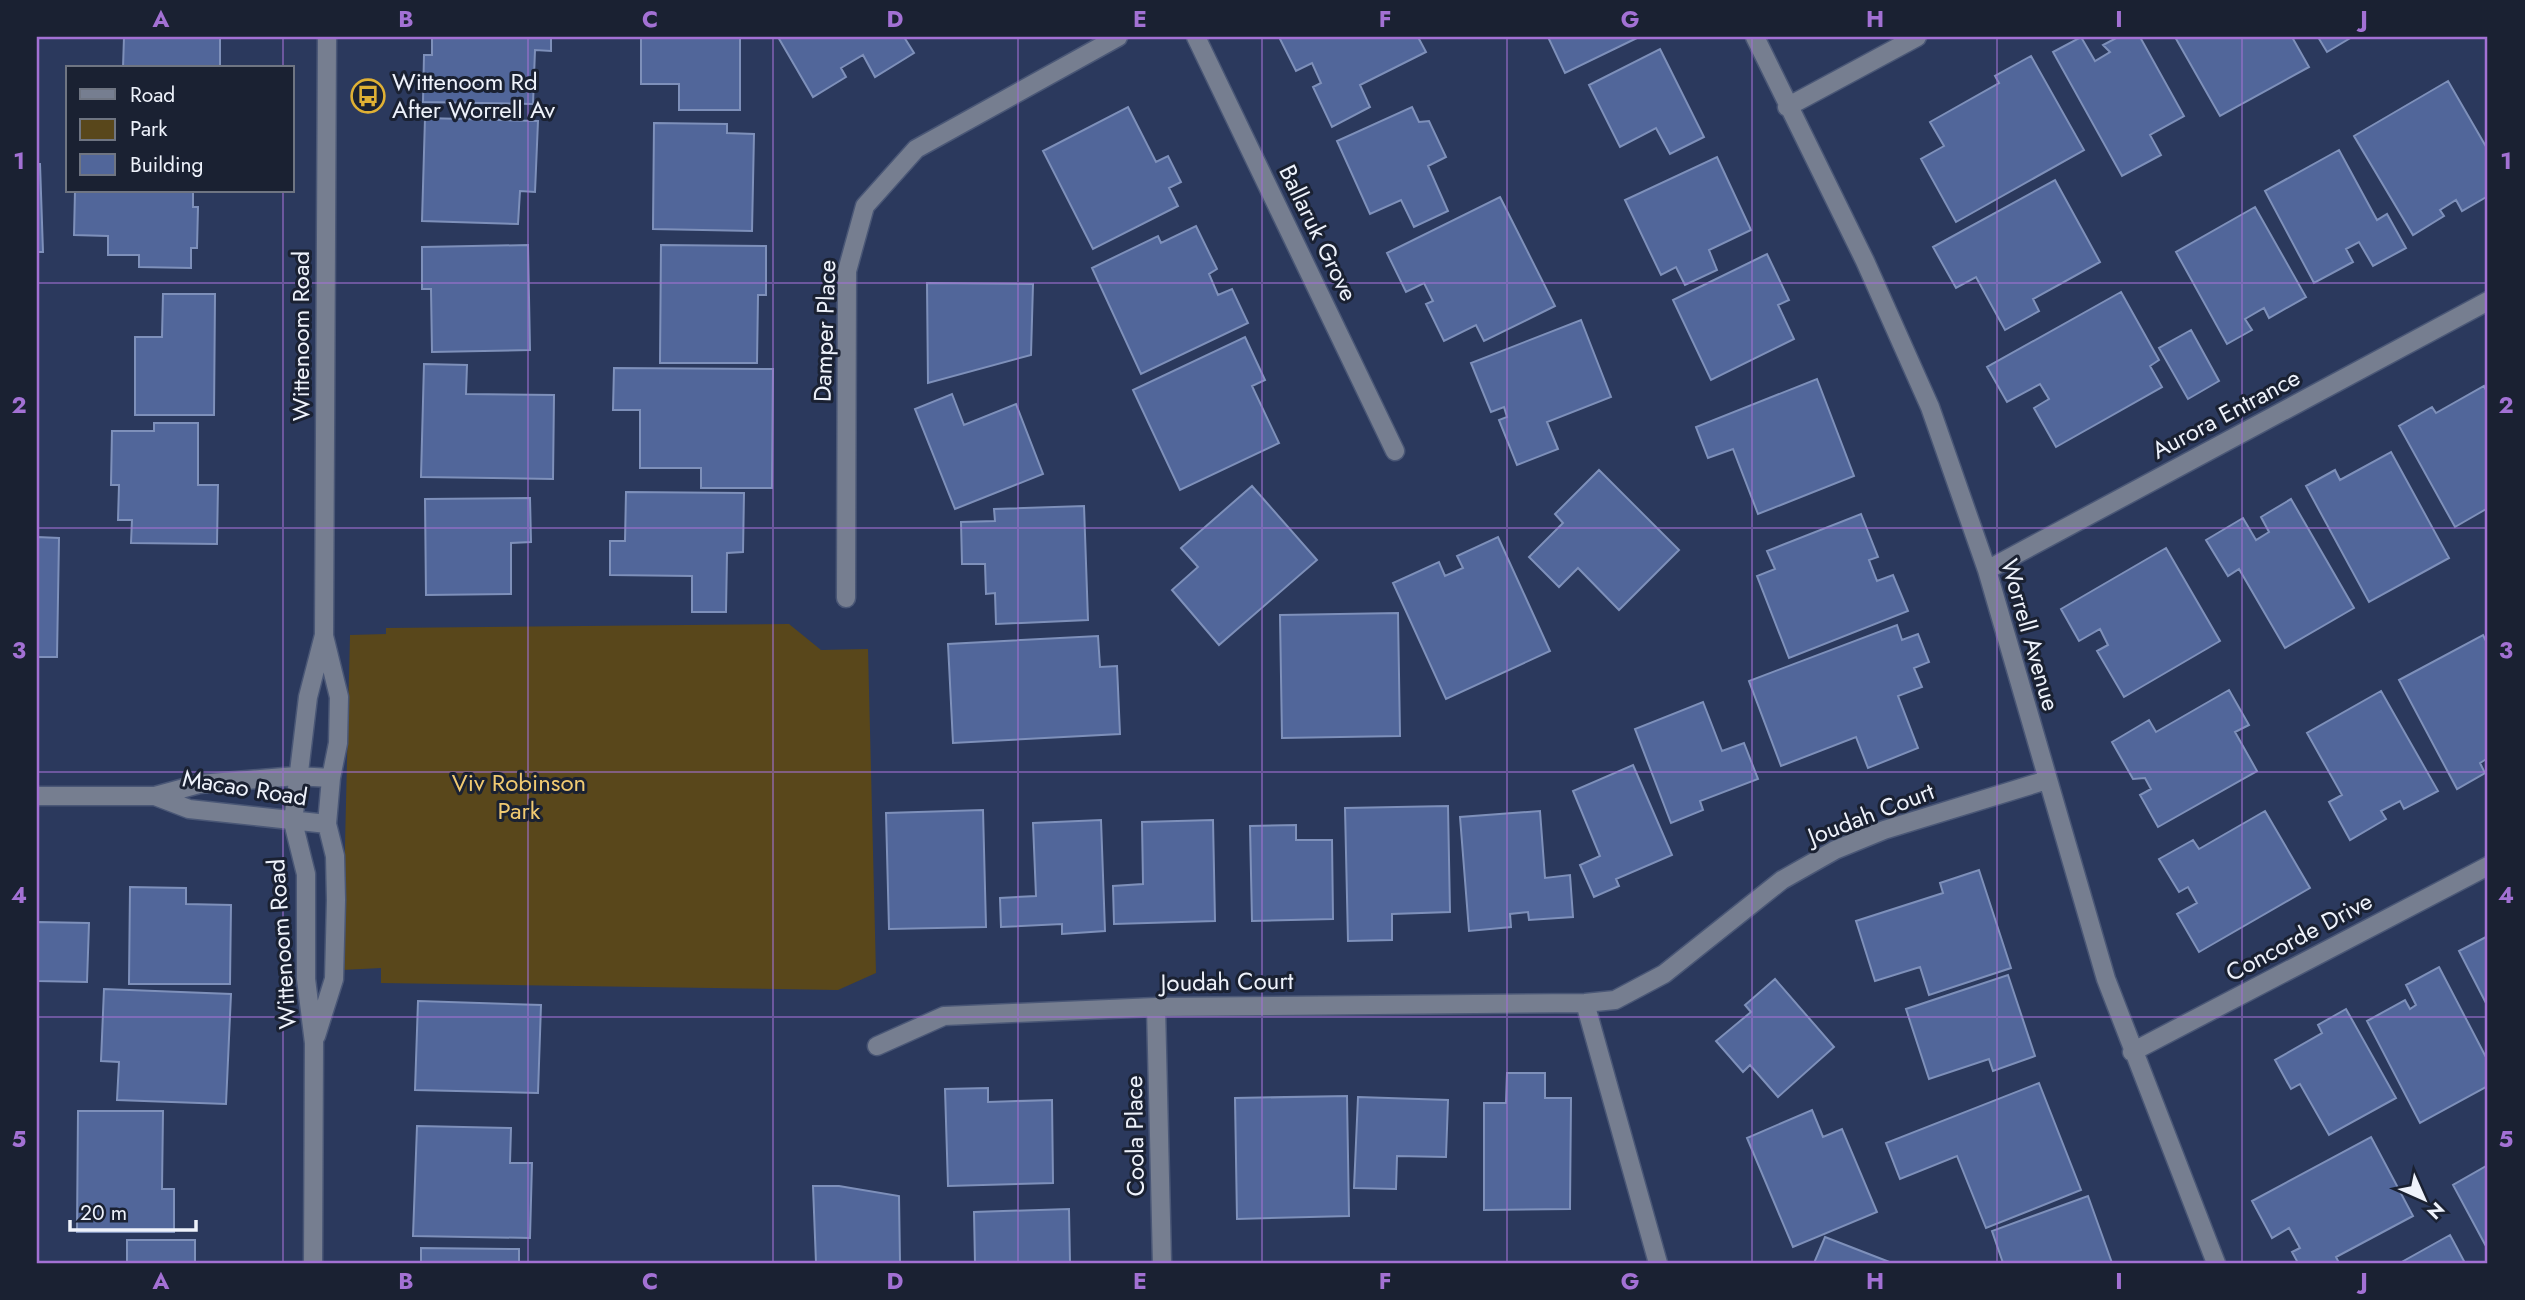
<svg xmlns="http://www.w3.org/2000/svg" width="2525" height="1300" viewBox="0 0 2525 1300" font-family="Jost,sans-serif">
<rect width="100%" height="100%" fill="#2b395d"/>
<path fill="#59471b" d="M789 624 821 650 868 649 876 973 838 990 381 983V968L342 970 350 635 386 634V628Z"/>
<path fill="#51669a" stroke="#7e90ba" stroke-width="2" d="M124 37H220V68H123Z
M432 37H551V51L535 50 533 104 423 102 424 55H432Z
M641 37H740V110H679V84H641Z
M778 37H904L914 53 875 77 863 55 841 68 846 77 813 97Z
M1279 37H1418L1426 52 1360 85 1370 107 1332 127 1313 87 1321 83 1312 63 1296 71Z
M1548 37H1639L1565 73Z
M2081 37 2095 61 2110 52 2103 45 2118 37H2140L2184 116 2150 135 2161 155 2122 176 2053 52Z
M2175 37H2292L2309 67 2220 116Z
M2318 37H2352L2327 52Z
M1660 49 1704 137 1670 154 1656 128 1620 147 1589 85Z
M2031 56 2084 150 1956 222 1921 159 1944 146 1930 122 1999 83 1995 76Z
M2448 81 2488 150 2486 178 2488 196 2462 211 2456 200 2440 210 2444 216 2413 235 2354 136Z
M1128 107 1156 162 1168 156 1181 182 1169 188 1178 206 1093 249 1043 151Z
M1412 107 1419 122 1429 121 1446 157 1428 166 1448 211 1414 227 1401 200 1370 214 1337 141Z
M425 118 538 121 535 192 520 191 518 224 422 221Z
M654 123 727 124V133L754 134 752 231 653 229Z
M2339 150 2377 220 2387 214 2406 248 2373 266 2359 242 2346 249 2353 262 2314 283 2265 191Z
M1717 157 1751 230 1709 250 1717 270 1685 285 1676 267 1661 275 1625 200Z
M37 164H40L43 252H37Z
M2055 180 2100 262 2033 299 2039 311 2005 330 1976 277 1956 288 1933 247Z
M75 191H193V207H198L197 248H191V268L139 267V255H108V236L74 235Z
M1500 197 1555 306 1484 341 1476 325 1444 341 1426 304 1433 301 1424 283 1406 292 1387 253Z
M2255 207 2306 297 2269 318 2264 308 2245 319 2252 330 2227 344 2176 252Z
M1196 226 1217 269 1209 274 1218 295 1232 289 1248 323 1141 374 1092 268 1158 236 1161 243Z
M528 245 530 350 432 352 431 289H422V247Z
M661 245 766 246V295H758L757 363H660Z
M1767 254 1789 300 1778 305 1794 339 1711 380 1673 300Z
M927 283 1033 284 1031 355 928 383Z
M2121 292 2159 360 2150 366 2162 387 2056 447 2034 408 2049 399 2040 384 2007 402 1987 367Z
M163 294H215L214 415H135V337H162Z
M1581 320 1611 397 1547 422 1558 449 1517 465 1499 420 1507 417 1504 407 1491 412 1471 363Z
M2191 330 2219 381 2188 399 2159 348Z
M1245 337 1265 380 1252 386 1279 443 1180 490 1133 390Z
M424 364 467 365 466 394 554 395 553 479 421 477Z
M614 368 773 369 772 488H701V468H640V410H613Z
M1817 379 1854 476 1758 514 1733 449 1708 458 1696 427Z
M2484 386 2488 394V508L2455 527 2399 426 2432 407 2436 413Z
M952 394 964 425 1016 404 1043 474 955 509 915 409Z
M154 423H198V485H218L217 544 131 543 132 520H118L119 485H111L112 431H154Z
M2391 452 2449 558 2369 602 2306 486 2335 470 2340 480Z
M1599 470 1679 550 1619 610 1578 568 1559 587 1529 557 1563 523 1555 514Z
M1252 486 1317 560 1219 645 1172 590 1198 567 1181 548Z
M626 492 744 493 743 552 727 553 726 612H692V576L610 575V541H625Z
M530 498 531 542 511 543V594L426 595 425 499Z
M2291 499 2354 608 2285 648 2239 569 2228 576 2206 540 2243 518 2256 540 2269 532 2261 517Z
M1084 506 1088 620 996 624 995 593 986 594 985 564H962L961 522 995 521 994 509Z
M1861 514 1878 557 1869 560 1877 581 1893 575 1908 611 1789 658 1757 576 1775 569 1767 551Z
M37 537 59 538 57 657H37Z
M1498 537 1550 651 1446 699 1393 583 1439 562 1445 576 1463 568 1457 556Z
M2166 548 2220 641 2124 697 2097 651 2108 645 2100 629 2079 641 2061 609Z
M1398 613 1400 736 1282 738 1280 615Z
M1897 625 1902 640 1918 634 1929 662 1914 668 1922 687 1898 696 1918 748 1868 768 1856 737 1781 766 1749 681Z
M2483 635 2488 645V758L2480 763 2485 773 2457 789 2399 680Z
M1098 636 1100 667 1117 666 1120 734 953 743 948 644Z
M2229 690 2249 725 2235 732 2257 771 2158 827 2140 795 2151 789 2145 778 2133 779 2112 742 2149 720 2156 732Z
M2381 691 2438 791 2404 809 2400 801 2381 811 2386 819 2350 840 2329 802 2342 795 2307 733Z
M1703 702 1722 751 1744 743 1758 779 1700 801 1703 810 1671 823 1635 729Z
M1633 765 1672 855 1616 879 1619 886 1594 897 1580 865 1600 856 1573 791Z
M1448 806 1450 912 1392 914V940L1348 941 1345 808Z
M983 810 986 927 889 929 886 813Z
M1540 811 1545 878 1570 875 1573 917 1529 920 1528 912 1510 914 1511 927 1469 931 1460 817Z
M2265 811 2310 888 2199 952 2177 914 2197 903 2188 887 2179 892 2159 859 2193 840 2199 849Z
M1101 820 1105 931 1062 934V924L1001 927 1000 898 1036 896 1033 823Z
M1213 820 1215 921 1114 924 1113 886 1143 884 1142 822Z
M1296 825V840H1332L1333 919 1252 921 1250 826Z
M1979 870 2011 968 1929 995 1920 967 1875 981 1856 921 1943 893 1940 883Z
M130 887 186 888V904L231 905 230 984H129Z
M37 922 89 923 87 982 37 981Z
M2488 936V1007L2459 951Z
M2439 967 2488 1061V1086L2420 1123 2367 1021 2405 1000 2410 1009 2416 1005 2406 985Z
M2008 975 2035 1056 1993 1071 1989 1059 1929 1079 1906 1009Z
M1775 979 1834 1047 1778 1097 1750 1065 1743 1072 1716 1041 1751 1012 1745 1005Z
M104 989 231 994 226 1104 117 1100 119 1062 101 1061Z
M418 1001 541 1005 538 1093 415 1090Z
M2346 1009 2396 1098 2329 1135 2300 1084 2291 1089 2275 1060 2322 1033 2318 1025Z
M1507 1073H1545V1098H1571L1570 1209 1484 1210V1103H1506Z
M2039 1083 2081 1190 1986 1228 1957 1156 1900 1179 1886 1143Z
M988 1088V1102L1052 1100 1053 1183 948 1186 945 1089Z
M1347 1096 1349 1216 1237 1219 1235 1098Z
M1358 1097 1448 1100 1446 1157 1397 1156 1396 1189 1354 1188Z
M1812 1110 1823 1137 1842 1129 1877 1212 1793 1247 1747 1138Z
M78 1111H163L162 1189H174V1232H77Z
M417 1126 511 1128 510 1163H532L530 1238 413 1236Z
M2371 1137 2413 1216 2336 1257 2339 1263H2298L2292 1252 2300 1248 2289 1228 2272 1238 2252 1201Z
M2488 1165V1250L2453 1185Z
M813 1186H839L899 1196 900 1263H816Z
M2088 1196 2112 1263H2003L1992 1231Z
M1069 1209 1070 1263H975L974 1212Z
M2450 1235 2465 1263H2400Z
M1825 1237 1892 1263H1814Z
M127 1240H195V1263H127Z
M421 1248 519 1249V1263H421Z"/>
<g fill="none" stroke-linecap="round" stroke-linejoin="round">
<defs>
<path id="minor" d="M1196 37 1395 451
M1755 37 1865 261 1930 407 1987 570 2106 979 2216 1263
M1787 107 1917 37
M1987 570 2488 301
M846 598 847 271 865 206 916 149 1118 37
M37 796H155L199 784 296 776 331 778
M155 796 189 809 327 824
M1585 1003 1658 1263
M1156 1007 1162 1263
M316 1036 334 979 336 900 335 856 327 824 331 778 338 743 339 697 324 636
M877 1046 944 1016 1156 1007 1585 1003 1615 1000 1664 974 1782 880 1835 850 1884 830 2047 780
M2132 1052 2488 866
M313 1263 314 1043 306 979V874L293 822 308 697 324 635 327 37"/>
</defs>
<use href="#minor" stroke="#4a5776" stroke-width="21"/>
<use href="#minor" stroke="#767e90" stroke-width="18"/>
</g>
<path fill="none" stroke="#a371d4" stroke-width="2" stroke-opacity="0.55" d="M283 37V68M528 37V1263M773 37V1263M1018 37V1263M1262 37V1263M1507 37V1263M1752 37V1263M1997 37V1263M2242 37V1263M283 191V1263M37 283H2488M37 528H2488M37 772H2488M37 1017H2488"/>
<defs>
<symbol id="bus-ring" viewBox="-11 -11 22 22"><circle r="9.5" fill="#1a2132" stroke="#dfb034" stroke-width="1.5"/><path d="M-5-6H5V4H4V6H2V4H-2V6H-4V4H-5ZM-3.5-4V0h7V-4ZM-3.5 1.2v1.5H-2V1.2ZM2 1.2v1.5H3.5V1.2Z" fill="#dfb034"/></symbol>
</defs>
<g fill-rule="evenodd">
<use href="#bus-ring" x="349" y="77" width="38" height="38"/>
</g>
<g text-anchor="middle" stroke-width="6" stroke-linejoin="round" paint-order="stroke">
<g font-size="24" fill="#eef2fb" stroke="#1a2132" text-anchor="start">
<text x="392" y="90">Wittenoom Rd<tspan x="392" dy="28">After Worrell Av</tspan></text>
</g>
<g font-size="24" fill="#eef2fb" stroke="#1a2132">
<text transform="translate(1318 233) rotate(64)" y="8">Ballaruk Grove</text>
<text transform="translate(825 331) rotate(-88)" y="8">Damper Place</text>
<text transform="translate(301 336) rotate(-90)" y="8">Wittenoom Road</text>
<text transform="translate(2226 414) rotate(-28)" y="8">Aurora Entrance</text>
<text transform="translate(2030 635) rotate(74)" y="8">Worrell Avenue</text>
<text transform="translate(245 788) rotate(9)" y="8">Macao Road</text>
<text transform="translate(1871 814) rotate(-21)" y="8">Joudah Court</text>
<text transform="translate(2299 937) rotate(-28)" y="8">Concorde Drive</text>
<text transform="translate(282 944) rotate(-94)" y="8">Wittenoom Road</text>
<text transform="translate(1227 982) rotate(-1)" y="8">Joudah Court</text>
<text transform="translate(1135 1136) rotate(-91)" y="8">Coola Place</text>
</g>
<g font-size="24" fill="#f1ca71" stroke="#1a2132">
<text x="519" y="791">Viv Robinson<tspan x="519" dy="28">Park</tspan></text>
</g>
</g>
<rect width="2525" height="1300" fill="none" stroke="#1a2132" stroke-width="77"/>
<rect x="66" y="66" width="228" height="126" fill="#1a2132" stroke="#6f7582" stroke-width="2"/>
<rect x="80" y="89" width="35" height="10" fill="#767e90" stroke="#6f7582" stroke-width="2"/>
<text x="130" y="102" font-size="21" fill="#eef2fb">Road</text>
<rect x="80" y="119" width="35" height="21" fill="#59471b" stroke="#6f7582" stroke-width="2"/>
<text x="130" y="136" font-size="21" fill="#eef2fb">Park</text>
<rect x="80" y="154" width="35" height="21" fill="#51669a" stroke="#6f7582" stroke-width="2"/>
<text x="130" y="172" font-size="21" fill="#eef2fb">Building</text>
<g transform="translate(2424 1199) rotate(135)" stroke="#1a2132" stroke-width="5" paint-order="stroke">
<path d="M0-5L12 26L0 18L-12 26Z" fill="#eef2fb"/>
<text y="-10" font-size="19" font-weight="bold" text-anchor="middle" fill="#eef2fb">N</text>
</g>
<path d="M70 1220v10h126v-10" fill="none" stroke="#eef2fb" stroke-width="3.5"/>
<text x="80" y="1220" font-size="21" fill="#eef2fb" stroke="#1a2132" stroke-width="5" paint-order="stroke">20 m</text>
<rect x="38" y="38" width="2448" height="1224" fill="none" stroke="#a371d4" stroke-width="2.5"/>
<g font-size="23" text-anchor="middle" font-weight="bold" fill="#a371d4">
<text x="161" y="27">A</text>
<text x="406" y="27">B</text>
<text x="650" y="27">C</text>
<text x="895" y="27">D</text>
<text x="1140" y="27">E</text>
<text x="1385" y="27">F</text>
<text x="1630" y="27">G</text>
<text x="1875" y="27">H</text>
<text x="2119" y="27">I</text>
<text x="2364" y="27">J</text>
<text x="19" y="169">1</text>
<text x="2506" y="169">1</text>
<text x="19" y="413">2</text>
<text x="2506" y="413">2</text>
<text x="19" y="658">3</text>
<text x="2506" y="658">3</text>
<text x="19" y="903">4</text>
<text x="2506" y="903">4</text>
<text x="19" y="1147">5</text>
<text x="2506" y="1147">5</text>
<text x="161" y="1289">A</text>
<text x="406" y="1289">B</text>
<text x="650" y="1289">C</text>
<text x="895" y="1289">D</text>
<text x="1140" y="1289">E</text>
<text x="1385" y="1289">F</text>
<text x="1630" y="1289">G</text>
<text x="1875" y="1289">H</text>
<text x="2119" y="1289">I</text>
<text x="2364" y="1289">J</text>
</g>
</svg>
